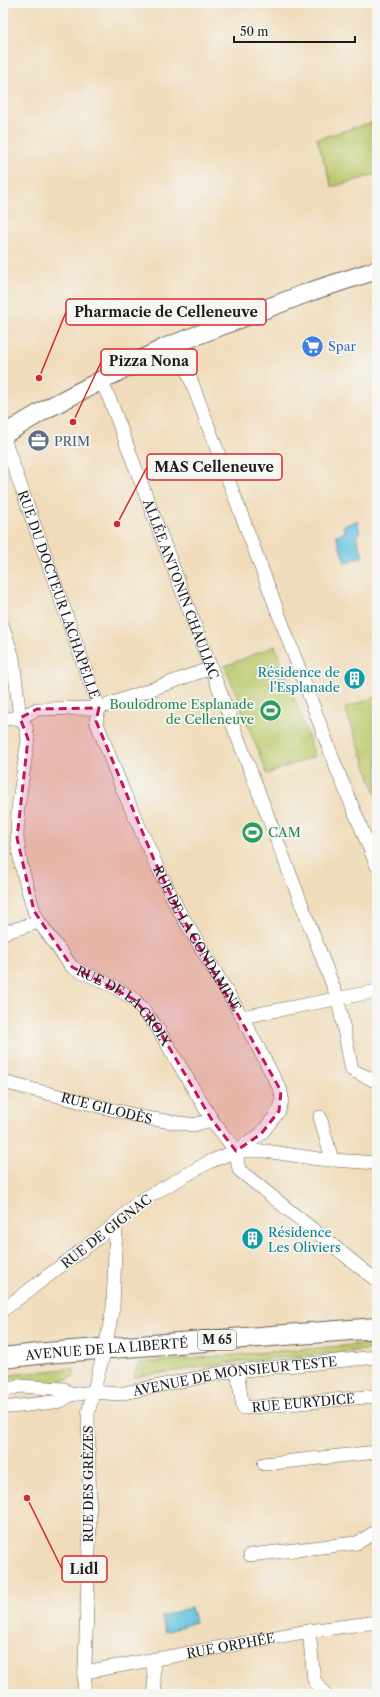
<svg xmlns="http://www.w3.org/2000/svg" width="380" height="1697" viewBox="0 0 380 1697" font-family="'Libre Caslon Text',serif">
<rect width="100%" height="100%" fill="#f6f6f2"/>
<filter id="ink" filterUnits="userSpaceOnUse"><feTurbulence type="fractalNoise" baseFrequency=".025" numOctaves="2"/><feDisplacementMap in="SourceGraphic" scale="8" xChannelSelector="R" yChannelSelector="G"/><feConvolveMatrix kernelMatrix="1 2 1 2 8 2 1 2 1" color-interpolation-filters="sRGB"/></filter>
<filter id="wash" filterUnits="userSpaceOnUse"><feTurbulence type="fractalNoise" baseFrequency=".012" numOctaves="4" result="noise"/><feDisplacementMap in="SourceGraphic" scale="16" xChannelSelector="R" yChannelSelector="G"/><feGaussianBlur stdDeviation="0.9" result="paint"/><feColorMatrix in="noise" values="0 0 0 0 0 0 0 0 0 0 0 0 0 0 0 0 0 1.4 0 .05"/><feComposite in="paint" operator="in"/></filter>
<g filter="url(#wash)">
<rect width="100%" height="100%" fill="#f0dcba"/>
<path fill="#bbc86a" stroke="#6c7243" d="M377 121V174L332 187 317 139Z
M275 646 315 756 267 774 225 666Z
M377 697V797L345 708Z
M377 1343V1349L245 1361 134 1377 138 1363Z
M71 1368 75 1371 73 1377 55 1384H3V1376Z"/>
<path fill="#5fc0dd" stroke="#3e6e7c" d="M357 521 360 533 356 535 363 556 345 563 336 535 345 532 343 526Z
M191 1607 195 1622 166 1632 161 1617Z"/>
</g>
<g filter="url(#ink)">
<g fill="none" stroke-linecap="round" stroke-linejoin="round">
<defs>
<g id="street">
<path d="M177 343 336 767 377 866"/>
<path id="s1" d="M101 381 110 400 211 668 338 999 352 1070 377 1082"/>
<path id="s2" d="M3 436 99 708 96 721 122 788 155 862 179 911 242 1017 281 1091 282 1101 279 1111 261 1134 236 1151 209 1162 137 1203 107 1231 3 1310"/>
<path id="s3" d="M3 627 13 658 20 718 26 727 28 739 18 808 17 838 21 865 34 911 39 922 72 967 115 987 135 1000 157 1027 212 1120 236 1151 239 1170 377 1281"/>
<path d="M3 719 20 718 37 709 99 708 211 668"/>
<path d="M3 933 39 922"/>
<path d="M242 1017 377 991"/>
<path id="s4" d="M3 1082 146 1118 193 1125 212 1120"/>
<path d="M320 1117 332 1160"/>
<path d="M236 1151H265L319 1159 377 1163"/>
<path id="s5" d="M237 1371 243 1408 377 1396"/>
<path d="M3 1391 20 1386 64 1389 70 1395"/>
<path id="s6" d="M3 1407H12L61 1401 70 1395 93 1392 119 1394 226 1372 377 1357"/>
<path d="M264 1464 377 1452"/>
<path d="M250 1555 357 1543 377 1531"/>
<path d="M309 1631 314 1680 325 1694"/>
<path d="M153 1660 155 1694"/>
<path id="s7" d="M85 1672 309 1631 377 1622"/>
<path d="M84 1694 90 1519 88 1413 105 1348 113 1308 116 1222"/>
</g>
<path id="secondary" d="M3 435 48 408 164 348 312 291 377 270"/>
<g id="primary">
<path id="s8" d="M3 1358 46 1353 377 1328"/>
</g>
</defs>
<use href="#street" stroke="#665f53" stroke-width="14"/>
<use href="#secondary" stroke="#665f53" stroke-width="20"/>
<use href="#primary" stroke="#665f53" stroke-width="22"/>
<use href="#street" stroke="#fff" stroke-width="13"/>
<use href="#secondary" stroke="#fff" stroke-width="18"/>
<use href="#primary" stroke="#fff" stroke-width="20"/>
</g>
</g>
<path fill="#c2185b" fill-opacity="0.2" stroke="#c2185b" stroke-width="3" stroke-dasharray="8 5" stroke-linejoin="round" d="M99 708 96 721 155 862 179 911 281 1091 279 1111 261 1134 236 1151 212 1120 157 1027 135 1000 72 967 34 911 17 838 28 739 20 718 37 709Z"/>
<defs>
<symbol id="supermarket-disc" viewBox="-11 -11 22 22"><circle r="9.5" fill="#3f7fe0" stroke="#f6f6f2"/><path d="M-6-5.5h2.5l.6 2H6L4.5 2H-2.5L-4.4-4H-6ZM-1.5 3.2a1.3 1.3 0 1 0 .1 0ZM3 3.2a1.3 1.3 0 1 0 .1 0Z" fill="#fff"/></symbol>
<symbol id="office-disc" viewBox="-11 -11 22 22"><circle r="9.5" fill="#5c6f8a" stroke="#f6f6f2"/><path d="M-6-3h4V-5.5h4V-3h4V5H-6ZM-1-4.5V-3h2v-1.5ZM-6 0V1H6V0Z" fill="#fff"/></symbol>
<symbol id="building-disc" viewBox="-11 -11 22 22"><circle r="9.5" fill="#0f9aa8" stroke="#f6f6f2"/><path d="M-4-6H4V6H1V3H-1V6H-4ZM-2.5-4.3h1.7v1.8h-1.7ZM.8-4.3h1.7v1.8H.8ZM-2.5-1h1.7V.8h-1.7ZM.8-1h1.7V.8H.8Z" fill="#fff"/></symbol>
<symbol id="stadium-disc" viewBox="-11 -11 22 22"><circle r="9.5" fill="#2e9e5b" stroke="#f6f6f2"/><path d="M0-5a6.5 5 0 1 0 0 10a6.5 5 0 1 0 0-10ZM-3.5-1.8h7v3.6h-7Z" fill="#fff"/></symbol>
</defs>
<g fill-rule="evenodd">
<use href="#supermarket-disc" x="300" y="334" width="25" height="25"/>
<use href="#office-disc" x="26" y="428" width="25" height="25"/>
<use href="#building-disc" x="342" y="666" width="25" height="25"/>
<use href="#stadium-disc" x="258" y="698" width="25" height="25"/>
<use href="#stadium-disc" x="240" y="820" width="25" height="25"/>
<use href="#building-disc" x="240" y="1226" width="25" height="25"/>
</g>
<g text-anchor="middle" stroke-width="3.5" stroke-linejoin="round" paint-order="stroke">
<rect fill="#f6f6f2" stroke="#5d5d5c" stroke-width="1" x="198" y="1330" width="38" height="20" rx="3"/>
<g font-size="12" font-weight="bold" fill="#1c1c1c">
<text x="217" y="1344">M 65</text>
</g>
<g font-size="13" fill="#366cbe" stroke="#f6f6f2" text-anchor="start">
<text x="328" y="351">Spar</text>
</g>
<g font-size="13" fill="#4e5e75" stroke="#f6f6f2" text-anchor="start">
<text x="54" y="446">PRIM</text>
</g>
<g font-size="13" fill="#1c1c1c" stroke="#f6f6f2">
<text dy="5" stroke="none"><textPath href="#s1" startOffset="223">ALLÉE ANTONIN CHAULIAC</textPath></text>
<text dy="5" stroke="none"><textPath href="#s2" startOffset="168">RUE DU DOCTEUR LACHAPELLE</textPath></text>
<text dy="5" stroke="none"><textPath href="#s2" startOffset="542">RUE DE LA CONDAMINE</textPath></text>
<text dy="5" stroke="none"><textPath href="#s3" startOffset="425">RUE DE LA CROIX</textPath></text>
<text dy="5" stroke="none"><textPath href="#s4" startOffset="107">RUE GILODÈS</textPath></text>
<text transform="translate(106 1231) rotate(-38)" y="5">RUE DE GIGNAC</text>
<text dy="5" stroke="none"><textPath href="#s8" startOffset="104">AVENUE DE LA LIBERTÉ</textPath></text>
<text dy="5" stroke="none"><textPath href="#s6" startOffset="236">AVENUE DE MONSIEUR TESTE</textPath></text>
<text dy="5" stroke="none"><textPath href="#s5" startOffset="98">RUE EURYDICE</textPath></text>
<text transform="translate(88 1484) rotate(-90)" y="5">RUE DES GRÈZES</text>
<text dy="5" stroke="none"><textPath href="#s7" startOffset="148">RUE ORPHÉE</textPath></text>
</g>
<g font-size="13" fill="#0d838f" stroke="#f6f6f2" text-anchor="end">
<text x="340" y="677">Résidence de<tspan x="340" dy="15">l'Esplanade</tspan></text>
<text x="268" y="1237" text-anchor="start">Résidence<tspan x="268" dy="15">Les Oliviers</tspan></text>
</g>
<g font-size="13" fill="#27864d" stroke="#f6f6f2" text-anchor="end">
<text x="254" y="709">Boulodrome Esplanade<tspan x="254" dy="15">de Celleneuve</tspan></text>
<text x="268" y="837" text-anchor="start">CAM</text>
</g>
</g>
<path fill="none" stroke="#d62828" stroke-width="1.5" d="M39 378L66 312M73 422L101 362M117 524L147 467M27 1498L62 1569"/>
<g fill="#d62828" stroke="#f6f6f2" stroke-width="1.5">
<circle cx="39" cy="378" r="4"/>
<circle cx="73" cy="422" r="4"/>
<circle cx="117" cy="524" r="4"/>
<circle cx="27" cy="1498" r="4"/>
</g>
<g fill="#f6f6f2" stroke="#d62828" stroke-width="1.5">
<rect x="66" y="299" width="200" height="26" rx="4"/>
<rect x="101" y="349" width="96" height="26" rx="4"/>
<rect x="147" y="454" width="135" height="26" rx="4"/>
<rect x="62" y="1556" width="45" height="26" rx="4"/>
</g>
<g font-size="14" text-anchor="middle" font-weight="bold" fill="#1c1c1c">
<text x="166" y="317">Pharmacie de Celleneuve</text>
<text x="149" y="366">Pizza Nona</text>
<text x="214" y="472">MAS Celleneuve</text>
<text x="84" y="1574">Lidl</text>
</g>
<rect width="380" height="1697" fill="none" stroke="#f6f6f2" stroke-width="16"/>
<path d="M234 36v6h121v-6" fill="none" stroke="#1c1c1c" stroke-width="2"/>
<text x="240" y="36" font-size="12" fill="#1c1c1c" stroke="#f6f6f2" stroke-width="3" paint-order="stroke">50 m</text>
</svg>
